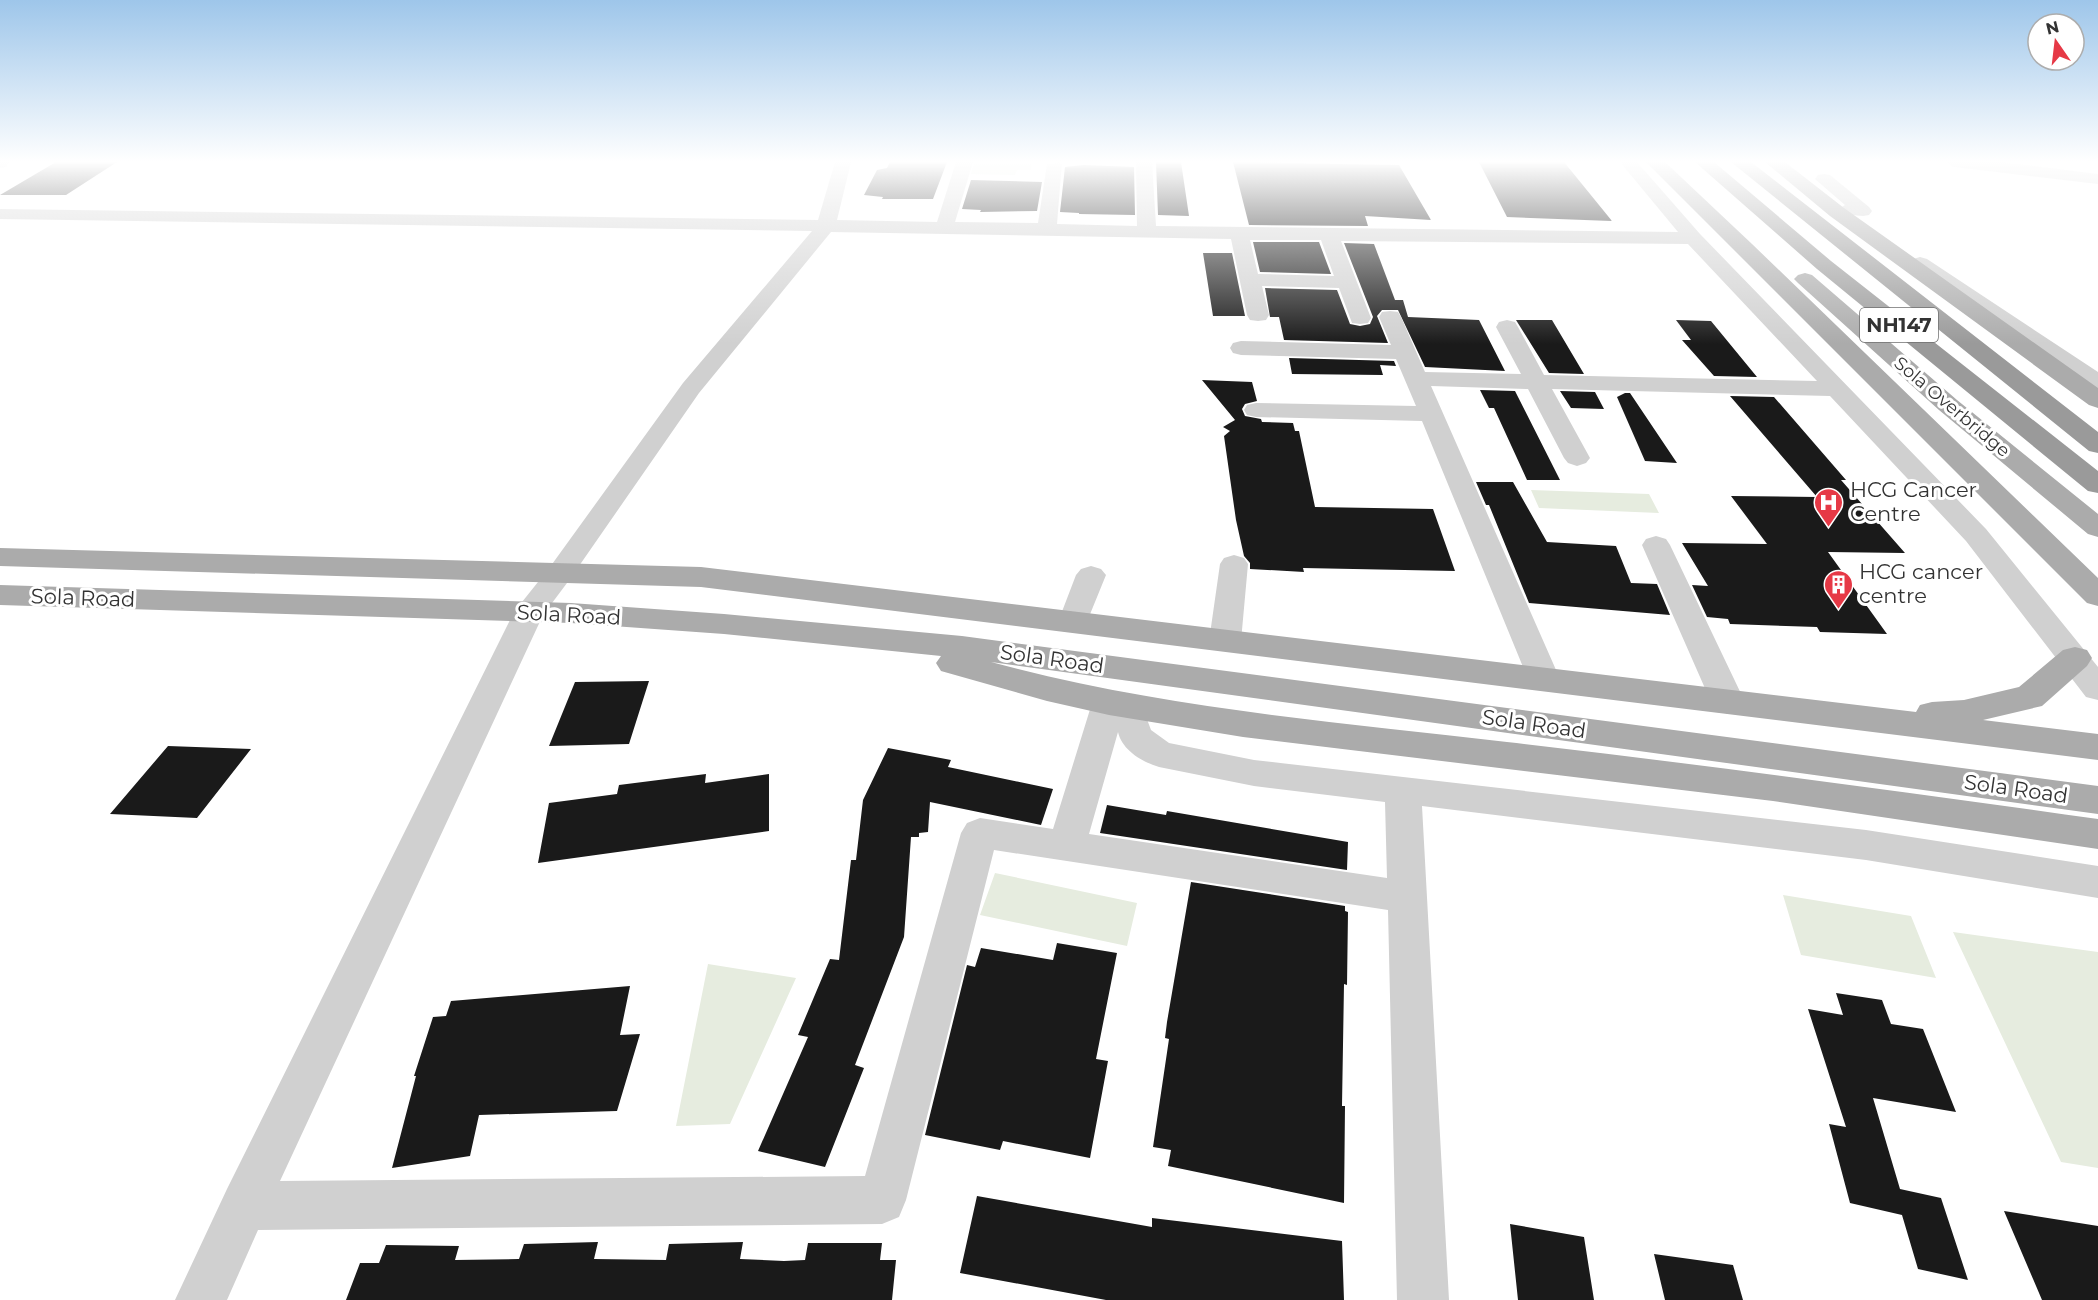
<svg xmlns="http://www.w3.org/2000/svg" width="2098" height="1300" viewBox="0 0 2098 1300" font-family="Montserrat,sans-serif">
<rect width="100%" height="100%" fill="#fff"/>
<path fill="#e6ecdf" d="M974 163 1032 164 1031 170H1017L1015 175 971 174Z
M1531 490 1649 494 1659 513 1539 508Z
M995 873 1137 903 1127 946 980 915Z
M1783 895 1911 916 1936 978 1801 955Z
M1953 932 2098 952V1168L2061 1162Z
M708 964 796 978 730 1124 676 1126Z"/>
<path fill="#1a1a1a" d="M56 162H117L66 195H0Z
M890 162H947L933 199H882L883 197 864 195 877 170 887 168Z
M1156 162H1181L1189 216 1158 215Z
M1233 162 1399 165 1431 220 1365 216 1368 226 1249 225Z
M1479 162H1564L1612 221 1507 217Z
M1084 165 1134 167 1135 215 1079 214V213L1060 212 1065 167Z
M971 180 1042 182 1037 211 980 212 981 210 962 209Z
M1253 242H1319L1331 274 1260 272Z
M1344 243 1374 244 1395 300H1403L1408 317 1479 320 1505 371 1425 367 1398 310H1382L1377 316 1388 343 1284 340 1279 317H1270L1265 288 1337 290 1350 324 1360 326 1370 324 1373 317Z
M1203 253H1232L1245 316H1213Z
M1516 320H1552L1584 374 1549 373Z
M1676 320 1711 321 1757 377 1714 376 1682 340H1691Z
M1289 358 1394 361 1396 366 1380 365 1383 375 1292 374Z
M1202 380 1252 382 1257 401 1245 404 1242 409 1245 416 1261 419 1262 422 1293 423 1295 431H1299L1315 507 1433 509 1455 571 1303 568 1304 572 1250 569V563L1244 556 1236 520 1224 436 1230 431 1223 427 1235 420Z
M1480 390 1515 391 1560 480H1527L1494 408H1489Z
M1560 391 1595 392 1604 409 1571 408Z
M1625 393H1630L1677 463 1645 461 1617 397Z
M1730 396 1774 397 1846 480H1841L1905 553 1828 552 1887 634 1820 632 1817 627 1730 624 1728 619 1707 617 1692 585 1708 586 1682 543 1767 544 1731 496 1817 497Z
M1476 482H1513L1547 542 1616 546 1631 583 1657 584 1670 615 1529 603 1489 505H1486Z
M649 681 629 744 549 746 575 682Z
M168 746 251 749 197 818 110 814Z
M888 748 951 760 948 767 1053 789 1041 825 930 802 928 832 919 833V837H911L904 937 855 1065 864 1068 825 1167 758 1151 808 1037 798 1035 830 959 839 960 851 860H856L863 800Z
M706 774 705 783 769 774V831L538 863 549 803 617 794 619 785Z
M1107 805 1166 815 1167 811 1348 842 1347 870 1100 833Z
M1191 882 1345 906V911L1348 912 1347 985 1344 984 1342 1106H1345L1344 1203 1168 1166 1171 1150 1153 1147 1169 1039 1165 1038 1167 1022Z
M1057 943 1117 953 1096 1059 1108 1061 1090 1158 1003 1141 1000 1150 925 1135 967 965 975 967 981 948 1053 960Z
M630 986 620 1035 640 1034 617 1111 479 1115 470 1156 392 1168 416 1076H414L433 1017 446 1016 451 1001Z
M1836 993 1882 1000 1891 1024 1923 1029 1956 1112 1873 1098 1900 1189 1941 1198 1968 1280 1918 1269 1902 1215 1850 1203 1829 1124 1846 1127 1808 1009 1843 1015Z
M977 1196 1152 1227V1218L1342 1241 1344 1300H1106L960 1273Z
M2004 1211 2098 1226V1300H2042Z
M1510 1224 1584 1237 1594 1300H1518Z
M598 1242 594 1259 666 1260 669 1244 743 1242 740 1259 784 1261 805 1260 808 1243H882L880 1260H896L892 1300H346L360 1263H379L386 1245 459 1246 455 1260 519 1259 524 1244Z
M1654 1254 1733 1265 1743 1300H1665Z"/>
<g fill="none" stroke-linecap="round" stroke-linejoin="round">
<path fill="#d0d0d0" fill-rule="evenodd" d="M0 162H9L6 167 0 168Z
M835 162H851L837 220 937 222 956 162H973L955 222 1038 223 1047 164 1062 162 1057 224 1137 226 1136 162H1152L1156 226 1678 232 1620 162H1637L1700 234 1986 529 2098 667V700L2086 697 1966 541 1830 396 1552 389 1590 458 1586 463 1577 466 1568 463 1564 458 1528 389 1431 386 1560 679 1555 687 1544 690 1533 687 1528 679 1422 421 1256 417 1247 415 1244 410 1247 405 1256 403 1416 406 1396 359 1241 355 1233 353 1230 348 1233 343 1241 341 1391 345 1379 317 1382 312 1390 311 1398 312 1401 317 1425 372 1521 374 1496 327 1499 322 1507 320 1515 322 1518 327 1544 375 1817 381 1688 244 1341 241 1371 318 1368 323 1360 324 1352 323 1339 288 1262 286 1269 315 1266 320 1258 321 1250 320 1247 315 1231 239 831 232 699 393 570 579 543 615 280 1181 865 1176 961 833 967 823 980 818 1053 829 1092 703 1097 695C1111 691 1125 694 1139 698L1151 730 1169 743 1254 760 1866 830 2098 866V898L1866 860 1422 806 1449 1300H1397L1388 910 994 850 906 1200 899 1217 882 1224 258 1230 227 1300H175L227 1189 514 612 550 567 683 383 812 231 0 219V209L818 220ZM1250 240H1321L1334 276 1258 274ZM1118 732C1122 750 1142 762 1159 767L1254 786 1385 802 1387 878 1089 834Z
M1946 162H2001L2098 174V184L1954 167Z
M1824 174 1830 175 1869 207 1872 211 1869 215 1863 216 1840 214 1837 210 1845 205 1815 179 1818 175Z
M1920 257 1927 259 2098 372V389L2090 387 1913 267 1910 263 1913 259Z
M1656 536 1666 539 1670 545 1745 702 1740 710 1728 714 1716 710 1711 702 1642 545 1646 539Z
M1234 555 1244 558 1248 564 1241 641 1236 648 1225 651 1214 648 1209 641 1220 564 1224 558Z
M1091 566 1101 569 1106 575 1084 629 1073 632 1062 629 1058 622 1076 575 1081 569Z"/>
<path fill="#ababab" fill-rule="evenodd" d="M1646 162H1665L1752 244 2098 578V606L2087 603Z
M1765 162H1785L1844 208 2098 388V408L2089 405 1830 216Z
M1805 273 1812 275 1957 400 2098 514V537L2088 534 1939 410 1798 283 1794 279 1798 275Z
M0 548 701 567 1916 712 1920 705 1932 702 1964 700 2019 687 2063 650 2075 647 2087 650 2092 658 2087 666 2042 706 1983 720 2098 734V760L701 587 0 566Z
M0 585 571 603 724 614 962 636 2098 786V814L991 662C1160 708 1334 722 1507 742 1705 765 1901 791 2098 819V849L1773 801 1243 737 1109 715 1047 701 941 671 936 663 941 656 724 634 571 623 0 605Z"/>
<path fill="#9a9a9a" fill-rule="evenodd" d="M1695 162H1714L1831 261 2098 471V493L2088 491 1817 269Z
M1731 162H1751L2098 432V453L2089 451Z"/>
</g>
<linearGradient id="sky" x2="0" y2="1"><stop stop-color="#9ec6ea"/><stop offset="0.47" stop-color="#fff"/><stop offset="1" stop-color="#fff" stop-opacity="0"/></linearGradient>
<rect width="2098" height="344" fill="url(#sky)"/>
<defs>
<symbol id="hospital-pin" viewBox="-11 -11 22 30"><path d="M0 17L-7.5 6A9.5 9.5 0 1 1 7.5 6Z" fill="#e63946" stroke="#fff"/><path d="M-5-5h3v3.5h4V-5h3V5h-3V1.5h-4V5h-3Z" fill="#fff"/></symbol>
<symbol id="building-pin" viewBox="-11 -11 22 30"><path d="M0 17L-7.5 6A9.5 9.5 0 1 1 7.5 6Z" fill="#e63946" stroke="#fff"/><path d="M-4-6H4V6H1V3H-1V6H-4ZM-2.5-4.3h1.7v1.8h-1.7ZM.8-4.3h1.7v1.8H.8ZM-2.5-1h1.7V.8h-1.7ZM.8-1h1.7V.8H.8Z" fill="#fff"/></symbol>
</defs>
<g fill-rule="evenodd">
<use href="#hospital-pin" x="1812" y="486" width="33" height="45"/>
<use href="#building-pin" x="1822" y="568" width="33" height="45"/>
</g>
<g text-anchor="middle" stroke-width="6" stroke-linejoin="round" paint-order="stroke">
<g font-size="18" fill="#333" stroke="#fff">
<text transform="translate(1952 407) rotate(40)" y="6">Sola Overbridge</text>
</g>
<rect fill="#fff" stroke="#707070" stroke-width="1.5" x="1860" y="308" width="78" height="34" rx="4.5"/>
<g font-size="20" font-weight="bold" fill="#333">
<text x="1899" y="332">NH147</text>
</g>
<g font-size="21" fill="#333" stroke="#fff" text-anchor="start">
<text x="1850" y="497">HCG Cancer<tspan x="1850" dy="24">Centre</tspan></text>
<text x="1859" y="579">HCG cancer<tspan x="1859" dy="24">centre</tspan></text>
</g>
<g font-size="21" fill="#333" stroke="#fff">
<text transform="translate(83 598) rotate(2)" y="7">Sola Road</text>
<text transform="translate(569 615) rotate(3)" y="7">Sola Road</text>
<text transform="translate(1052 659) rotate(8)" y="7">Sola Road</text>
<text transform="translate(1534 724) rotate(8)" y="7">Sola Road</text>
<text transform="translate(2016 789) rotate(8)" y="7">Sola Road</text>
</g>
</g>
<g transform="translate(2056 42) rotate(346)"><circle r="28" fill="#ffffff" stroke="#adadad" stroke-width="1.5"/>
<path d="M0-4.5L10 22L0 15L-10 22Z" fill="#e63946"/>
<text y="-9" font-size="16" font-weight="bold" text-anchor="middle" fill="#333333">N</text>
</g>
</svg>
